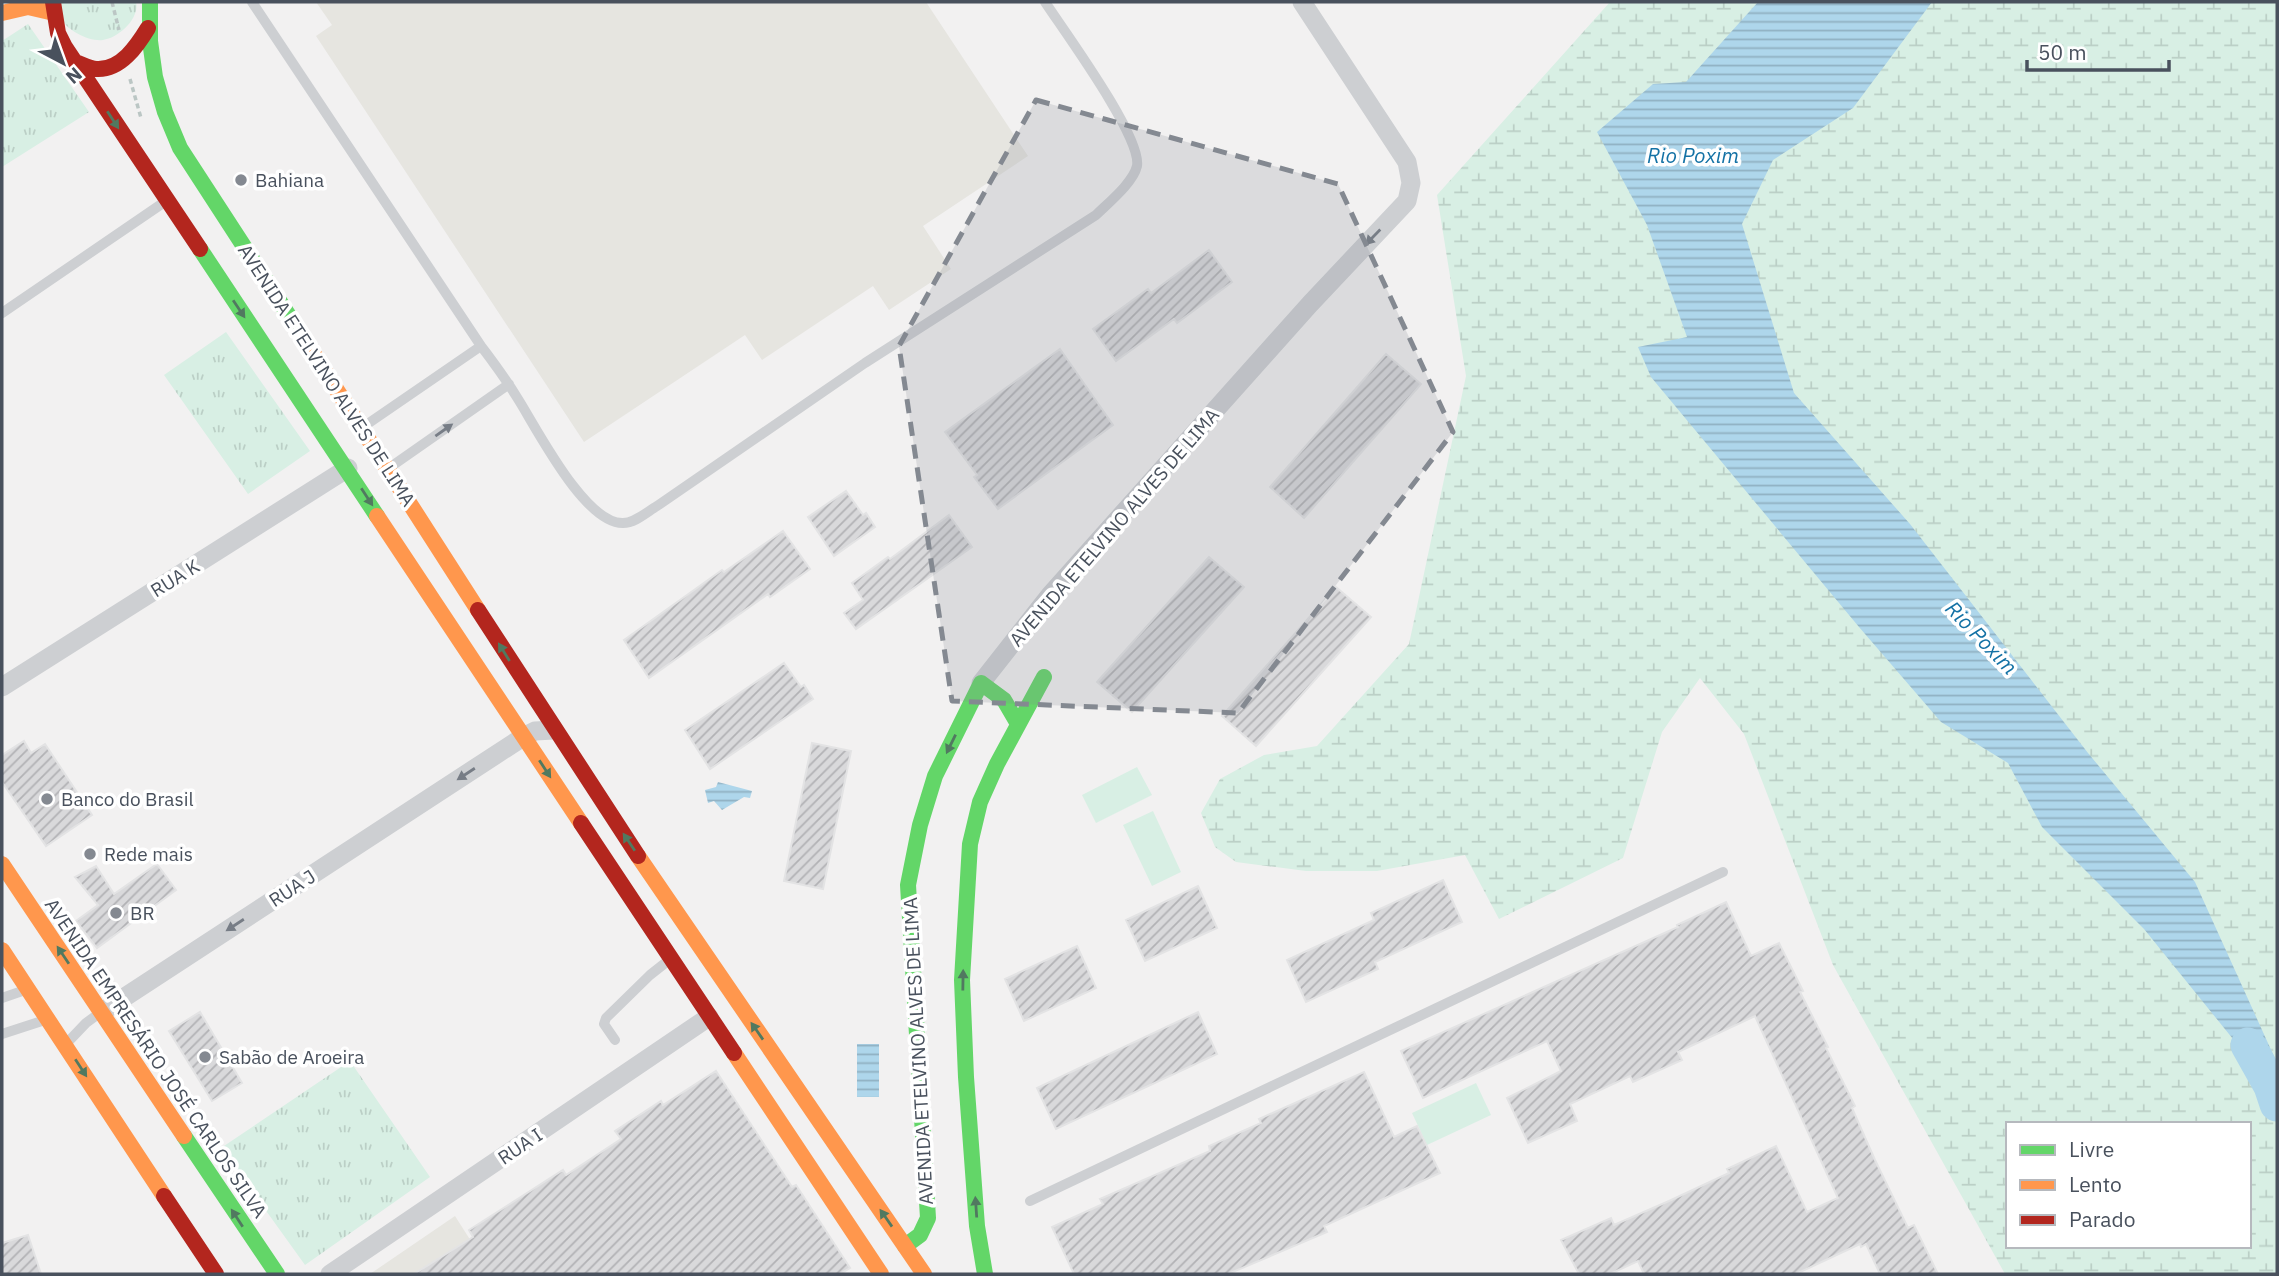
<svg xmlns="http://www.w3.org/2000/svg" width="2279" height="1276" viewBox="0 0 2279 1276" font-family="'IBM Plex Sans',sans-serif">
<defs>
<pattern id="grass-tufts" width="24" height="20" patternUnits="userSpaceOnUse" patternTransform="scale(1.75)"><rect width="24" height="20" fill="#d8efe4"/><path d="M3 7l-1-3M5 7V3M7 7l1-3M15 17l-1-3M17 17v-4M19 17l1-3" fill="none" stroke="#bbcfc6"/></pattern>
<pattern id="wetland-marsh" width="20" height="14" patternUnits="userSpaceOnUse" patternTransform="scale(1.75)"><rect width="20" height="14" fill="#d8efe4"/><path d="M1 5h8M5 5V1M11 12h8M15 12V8" fill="none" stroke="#bbcfc6"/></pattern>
<pattern id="water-rules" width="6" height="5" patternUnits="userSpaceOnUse" patternTransform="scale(1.75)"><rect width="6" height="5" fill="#aed6eb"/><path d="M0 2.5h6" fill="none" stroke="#90b0c2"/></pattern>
<pattern id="building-hatch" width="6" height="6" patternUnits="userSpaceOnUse" patternTransform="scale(1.75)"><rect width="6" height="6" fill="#d9d9db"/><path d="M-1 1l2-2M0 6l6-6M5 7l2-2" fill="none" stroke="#b2b2b5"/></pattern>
</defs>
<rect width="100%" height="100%" fill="#f2f1f1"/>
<path fill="#e6e5e0" d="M316 2H926L1028 156 923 226 951 269 889 310 873 286 762 360 745 335 584 442 316 36 332 25Z
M455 1216 492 1274H370Z"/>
<path fill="url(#grass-tufts)" d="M59 2H136C140 18 119 38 103 40 90 42 67 31 61 18 59 14 59 6 59 2Z
M28 24 89 112 2 167V41Z
M226 332 310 451 248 494 164 375Z
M350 1061 430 1177 305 1265 221 1148Z"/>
<path fill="url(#wetland-marsh)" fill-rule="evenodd" d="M1610 2H2277V1274H2005L1833 965 1744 734 1700 678 1662 732 1623 858 1499 919 1465 855 1377 871H1306L1236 862 1215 847 1201 813 1220 779 1264 755 1317 746 1409 644 1466 376 1437 195ZM2008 1124H2249V1246H2008Z"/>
<path fill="#d8efe4" d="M1137 767 1152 795 1096 823 1082 795Z
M1153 811 1181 872 1152 886 1123 825Z
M1476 1083 1491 1115 1427 1145 1412 1113Z"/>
<path fill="url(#water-rules)" d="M1758 2H1932L1853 108 1773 160 1742 224 1794 393 1910 524 2088 753 2195 882 2277 1063V1103L2271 1086 2144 929 2042 827 2008 763 1941 722 1859 627 1651 377 1638 347 1687 337 1647 225 1597 132 1653 84 1686 82Z
M718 782 752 791 750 798 744 797 722 810 714 801 708 803 705 790 716 787Z
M857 1044H879V1097H857Z"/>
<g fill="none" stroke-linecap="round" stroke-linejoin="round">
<path stroke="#aed6eb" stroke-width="35" d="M2248 1045 2271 1086 2277 1104"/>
</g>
<path fill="url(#building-hatch)" stroke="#e3e3e4" stroke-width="2" d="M1209 250 1232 282 1177 323 1174 319 1116 361 1093 329 1148 289 1151 293Z
M1060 349 1113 425 998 509 974 477 977 475 945 432Z
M1386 354 1421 384 1304 518 1270 487Z
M846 491 863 515 866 513 875 527 834 556 808 517Z
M949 515 972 547 856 629 844 613 863 600 852 583 888 557 890 559Z
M783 531 810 569 770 597 768 594 649 678 624 640 722 570 724 572Z
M1209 557 1244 587 1132 712 1097 682Z
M1336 587 1371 617 1256 746 1222 716Z
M784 663 801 687 804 685 813 699 710 769 685 730Z
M24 741 31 753 45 744 92 815 46 846 2 782V755Z
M812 743 851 751 823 889 784 881Z
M157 864 176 890 97 948 76 921 98 905 75 877 96 866 114 894Z
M1443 880 1462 922 1375 962 1378 969 1306 1002 1287 960 1374 920 1371 913Z
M1198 886 1217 928 1145 961 1126 920Z
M1726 902 1751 956 1779 943 1803 991 1800 992 1828 1047 1826 1048 1855 1106 1852 1108 1875 1160 1908 1228 1914 1225 1938 1274H1880L1866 1244 1861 1247 1860 1244 1796 1274H1644L1638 1261 1610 1274H1579L1561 1240 1611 1218 1614 1225 1669 1201 1729 1173 1727 1169 1776 1146 1807 1212 1838 1198 1755 1016 1678 1052 1682 1060 1633 1082 1630 1076 1570 1104 1577 1121 1528 1143 1507 1098 1561 1071 1547 1041 1423 1098 1401 1051 1678 927 1677 925Z
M1077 946 1096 988 1024 1021 1005 979Z
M200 1012 242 1083 212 1101 169 1031Z
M1198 1012 1217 1054 1056 1129 1037 1088Z
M716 1071 792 1187 796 1185 850 1268 840 1274H414L473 1237 469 1230 563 1170 566 1175 621 1139 615 1131 661 1101 663 1105Z
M1364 1072 1394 1137 1417 1126 1440 1173 1324 1226 1327 1232 1228 1274H1074L1052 1227 1103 1204 1100 1199 1210 1151 1209 1146 1261 1123 1259 1119Z
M28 1235 41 1274H2V1243Z"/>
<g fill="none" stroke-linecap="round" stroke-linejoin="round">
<path stroke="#bbc6c4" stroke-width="3.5" stroke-dasharray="5 3.5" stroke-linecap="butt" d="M112 2 119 30
M130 79 141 118"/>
<path stroke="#cdcfd2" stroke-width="10" d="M252 2 481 346C494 363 507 381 518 399 537 429 585 524 623 523 635 523 647 512 657 506L865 363 1096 215C1108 203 1133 183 1137 166 1142 137 1064 31 1045 2
M2 313 166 201
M363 427 481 346
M389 468 509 384
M2 998 28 989
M2 1034 45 1020
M615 1040 604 1024 606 1018 650 975 669 960
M66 1044 86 1023 101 1012
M1030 1201 1723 872"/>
<path stroke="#cdcfd2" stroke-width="19" d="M981 683 1050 595 1310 304 1407 201 1411 183 1407 162 1302 2
M2 687 348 468
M102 1012 523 737 535 731 554 730
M330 1274 709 1017"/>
<path stroke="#63d668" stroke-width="16" d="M150 2V41L155 77 165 112 180 148 306 342
M200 249 377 516
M184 1136 277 1274
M905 1246 920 1235 928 1218 908 885 920 825 935 776 981 683 1004 700 1018 724
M985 1274 977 1226 966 1077 962 980 970 844 980 802 997 764 1044 677"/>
<path stroke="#ff974d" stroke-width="16" d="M2 13 28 7 54 13
M306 342 478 610
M377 516 581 823
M638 856 924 1274
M2 864 184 1136
M2 950 164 1196
M734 1053 881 1274"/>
<path stroke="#b3261e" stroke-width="16" d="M53 2 58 33 65 47 200 249
M75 62C82 64 89 69 97 69 121 70 137 46 148 28
M478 610 638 856
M581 823 734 1053
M164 1196 216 1274"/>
</g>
<defs><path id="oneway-solid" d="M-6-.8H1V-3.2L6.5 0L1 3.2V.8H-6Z" transform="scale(1.75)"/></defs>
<g fill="#517960">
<use href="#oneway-solid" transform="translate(113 120) rotate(57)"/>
<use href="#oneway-solid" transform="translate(239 309) rotate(56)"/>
<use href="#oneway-solid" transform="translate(367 497) rotate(57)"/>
<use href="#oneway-solid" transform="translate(504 652) rotate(-122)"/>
<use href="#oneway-solid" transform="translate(951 744) rotate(116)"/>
<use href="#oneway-solid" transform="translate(545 769) rotate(57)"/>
<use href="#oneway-solid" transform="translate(629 842) rotate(-124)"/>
<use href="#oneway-solid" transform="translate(63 955) rotate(-124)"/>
<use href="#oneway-solid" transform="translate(963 980) rotate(-89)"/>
<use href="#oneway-solid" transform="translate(757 1031) rotate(-125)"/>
<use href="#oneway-solid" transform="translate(81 1068) rotate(57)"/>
<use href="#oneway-solid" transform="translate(976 1207) rotate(-94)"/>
<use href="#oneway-solid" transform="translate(237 1218) rotate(-123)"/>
<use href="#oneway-solid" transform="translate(886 1218) rotate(-125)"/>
</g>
<g fill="#777d86">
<use href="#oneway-solid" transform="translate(1373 237) rotate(134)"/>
<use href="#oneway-solid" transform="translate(444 430) rotate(-35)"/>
<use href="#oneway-solid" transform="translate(466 774) rotate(147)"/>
<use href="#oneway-solid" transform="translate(235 925) rotate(147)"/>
</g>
<path fill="#848991" fill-opacity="0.2" stroke="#848991" stroke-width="5" stroke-dasharray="14 9" stroke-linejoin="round" d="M1036 100 1338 184 1453 432 1238 713 952 701 899 346Z"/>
<g fill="#848991" stroke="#fff" stroke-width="2.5">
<circle cx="241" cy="180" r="7"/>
<circle cx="47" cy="799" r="7"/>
<circle cx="90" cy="854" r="7"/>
<circle cx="116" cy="913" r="7"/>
<circle cx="205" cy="1057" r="7"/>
</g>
<g text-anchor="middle" stroke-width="7" stroke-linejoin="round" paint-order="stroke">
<g font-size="19" fill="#49515d" stroke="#fff" text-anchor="start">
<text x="255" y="187">Bahiana</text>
<text x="61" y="806">Banco do Brasil</text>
<text x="104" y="861">Rede mais</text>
<text x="130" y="920">BR</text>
<text x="219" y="1064">Sabão de Aroeira</text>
</g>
<g font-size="19" fill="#49515d" stroke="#fff">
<text transform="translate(327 375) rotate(57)" y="7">AVENIDA ETELVINO ALVES DE LIMA</text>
<text transform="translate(1114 527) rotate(-49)" y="7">AVENIDA ETELVINO ALVES DE LIMA</text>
<text transform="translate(175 578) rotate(-32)" y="7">RUA K</text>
<text transform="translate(292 888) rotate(-33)" y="7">RUA J</text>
<text transform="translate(918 1051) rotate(-93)" y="7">AVENIDA ETELVINO ALVES DE LIMA</text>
<text transform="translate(156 1058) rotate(56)" y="7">AVENIDA EMPRESÁRIO JOSÉ CARLOS SILVA</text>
<text transform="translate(520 1146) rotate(-34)" y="7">RUA I</text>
</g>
<g font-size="21" font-style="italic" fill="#1472a5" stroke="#fff">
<text x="1693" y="163">Rio Poxim</text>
<text transform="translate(1981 638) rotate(46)" y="7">Rio Poxim</text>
</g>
</g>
<rect width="2279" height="1276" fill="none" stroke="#49515d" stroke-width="7"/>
<rect x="2006" y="1122" width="245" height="126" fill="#ffffff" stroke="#b6b9be" stroke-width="2"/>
<rect x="2020" y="1145" width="35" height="10" fill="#63d668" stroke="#b6b9be" stroke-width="2"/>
<text x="2069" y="1157" font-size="21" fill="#49515d">Livre</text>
<rect x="2020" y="1180" width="35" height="10" fill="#ff974d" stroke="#b6b9be" stroke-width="2"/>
<text x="2069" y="1192" font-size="21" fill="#49515d">Lento</text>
<rect x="2020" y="1215" width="35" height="10" fill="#b3261e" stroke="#b6b9be" stroke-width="2"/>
<text x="2069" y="1227" font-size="21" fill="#49515d">Parado</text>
<g transform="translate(63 63) rotate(139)" stroke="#ffffff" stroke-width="5" paint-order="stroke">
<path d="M0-5L12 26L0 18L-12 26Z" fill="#49515d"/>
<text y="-10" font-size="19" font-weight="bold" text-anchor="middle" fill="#49515d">N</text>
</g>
<path d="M2027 60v10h142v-10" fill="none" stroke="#49515d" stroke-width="3.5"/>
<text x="2038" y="60" font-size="21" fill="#49515d" stroke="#ffffff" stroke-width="5" paint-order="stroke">50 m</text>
</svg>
